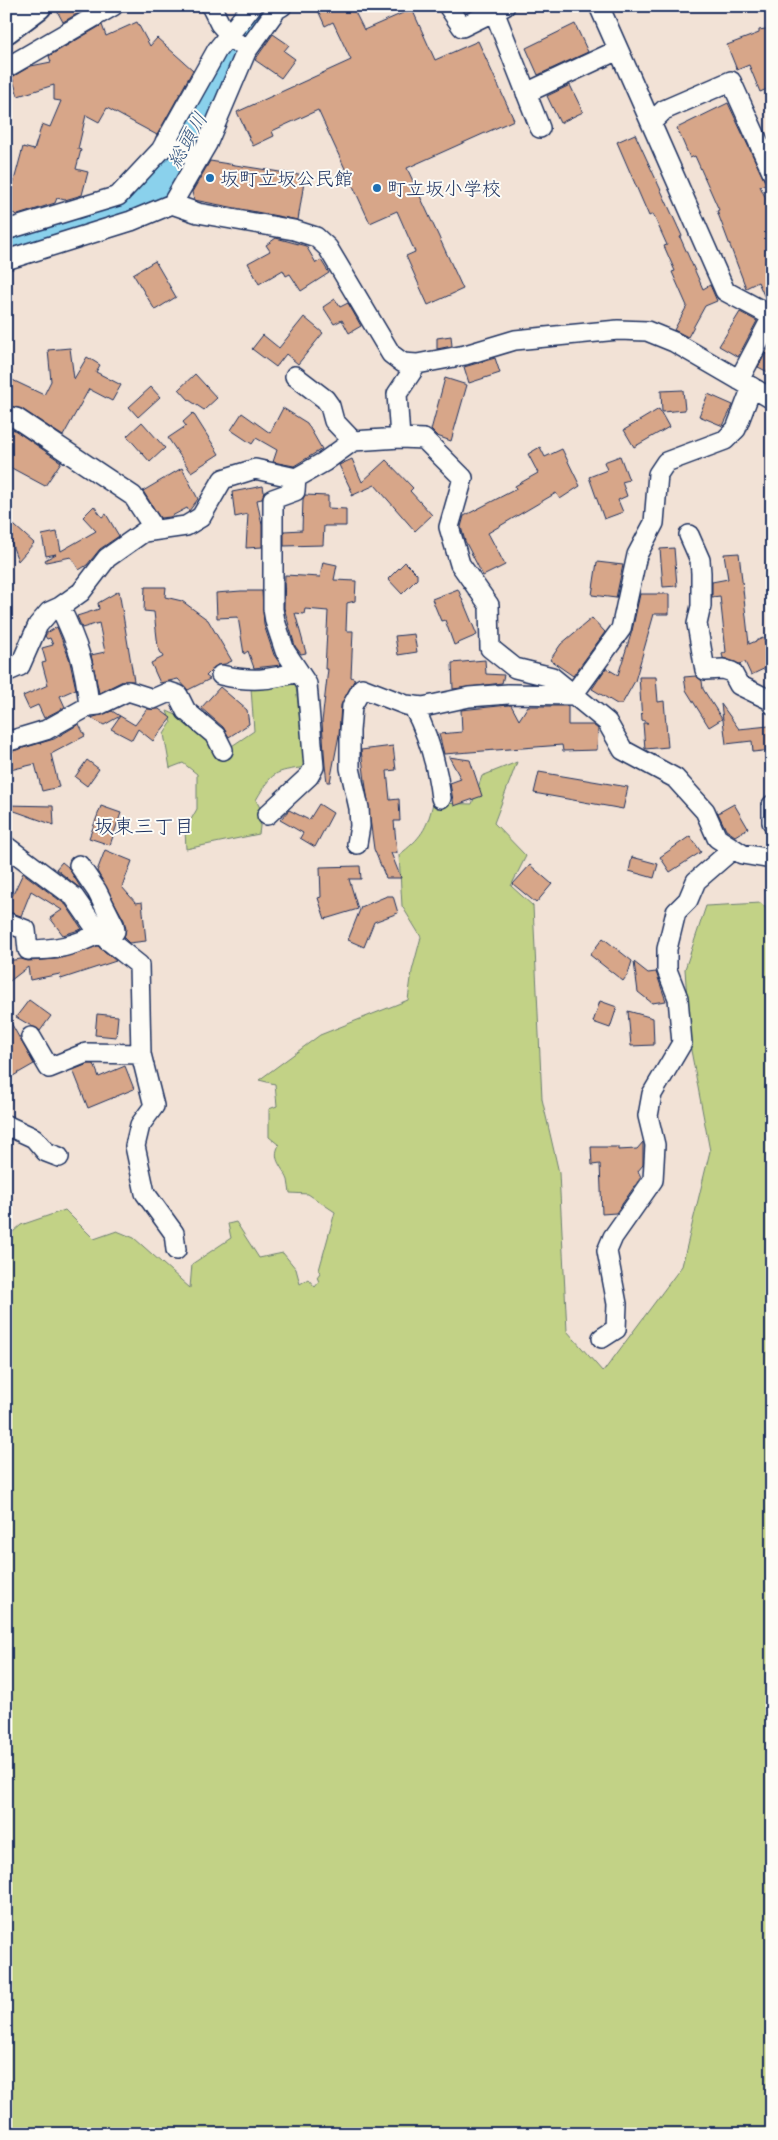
<svg xmlns="http://www.w3.org/2000/svg" width="778" height="2140" viewBox="0 0 778 2140" font-family="'Gochi Hand','Klee One',sans-serif">
<rect width="100%" height="100%" fill="#f2e2d6"/>
<filter id="ink" filterUnits="userSpaceOnUse"><feTurbulence type="fractalNoise" baseFrequency=".02" numOctaves="2"/><feDisplacementMap in="SourceGraphic" scale="10" xChannelSelector="R" yChannelSelector="G"/><feConvolveMatrix kernelMatrix="1 2 1 2 8 2 1 2 1" color-interpolation-filters="sRGB"/></filter>
<g filter="url(#ink)">
<path fill="#c2d286" stroke="#6e8072" d="M295 679 306 767C273 772 273 771 256 800L262 812 259 834 186 849 185 830 197 809V774L183 763 170 768 164 734 171 723 167 711C190 720 207 734 220 754L254 731 251 688Z
M517 762 494 823 526 856 511 886 533 906 542 1099 559 1173 567 1331 603 1372 682 1266 710 1151 690 1045 685 969 706 906 761 903 772 915V2134H6V1238L21 1225 65 1210 94 1239 117 1231 134 1238 190 1288 192 1264 231 1238 228 1224 236 1222 259 1258 283 1253 296 1269 300 1284 308 1279 315 1287 319 1282 317 1277 320 1273 319 1270 335 1212 308 1194 290 1193C289 1189 289 1184 288 1180 283 1167 271 1160 279 1145L269 1137V1109L277 1106 275 1084 259 1080 320 1035 408 1000 412 971 421 937 402 906 399 855C421 838 427 829 433 803L472 804 482 776Z"/>
<g fill="none" stroke-linecap="round" stroke-linejoin="round">
<path stroke="#8ad1ec" stroke-width="29" d="M242 39 264 6
M7 244 124 210 148 194 177 165 234 54"/>
</g>
<path fill="#d7a689" stroke="#1b2f5e" d="M66 6H80L82 11 63 22 57 11Z
M316 6H352L364 30 412 9 435 60 478 41 514 120 407 168 463 289 428 305 406 256 415 252 397 211 370 223 318 110 272 131 274 136 253 146 237 112 351 60 333 22 325 26Z
M137 22 150 46 157 38 193 70 157 135 107 108 99 122 86 115 78 149 81 150 76 169 88 172 82 195 65 200 57 198 55 203 18 215 6 211 23 147 34 150 42 124 50 127 61 101 54 100V85L18 96 12 77 31 66 51 62 49 56 102 25 106 36Z
M575 24 588 52 538 75 526 48Z
M772 28V87L760 92 749 65 737 70 727 45 759 33V30Z
M273 34 289 45 284 51 295 59 281 78 255 60Z
M570 85 583 112 560 123 547 96Z
M728 103 766 184 760 186 772 212V303L766 300 758 282 746 288 717 211 719 210 695 156 690 158 677 128Z
M635 134 682 236 680 237 703 289 710 285 717 301 705 306 688 337 674 330 687 306 672 272 675 271 664 246 667 245 653 214 649 216 617 142Z
M210 161 305 176 298 220 194 200 192 192Z
M276 238 306 246 316 263 321 260 329 273 301 291 290 274 286 276 283 270 259 284 248 263 270 251 266 245Z
M155 261 176 297 155 310 133 274Z
M335 299 340 307 348 303 361 326 349 333 342 320 334 324 323 307Z
M740 312 757 321 738 357 719 346Z
M304 317 323 333 298 364 286 354 276 367 252 349 263 335 279 348Z
M451 336 452 346 437 349V338Z
M70 348 74 379 87 357 100 365 96 372 121 385 112 401 89 389 63 436 22 409 6 405V377L44 395 51 381 48 350Z
M768 349 772 351V374L758 367Z
M495 358 500 373 469 383 464 367Z
M195 374 217 398 204 410 189 400 179 389Z
M445 378 467 385 451 441 437 436 431 430Z
M151 387 160 397 138 417 129 407Z
M683 390 685 410 662 412 661 391Z
M708 394 733 405 723 426 699 416Z
M283 408 307 423 322 449 294 466 273 462 277 450 256 438 252 444 231 430 242 413 270 433Z
M659 409 669 427 634 447 624 430Z
M193 413 219 454 191 472 168 438 186 426 183 422Z
M142 422 165 448 150 462 127 436Z
M13 429 61 462 45 486 6 465V440Z
M540 447 545 457 562 449 580 486 560 499 556 493 488 533 505 565 483 576 465 541 461 527 464 516 516 489 515 486 538 473 528 454Z
M620 456 629 480 622 482 627 496 618 500 623 512 604 519 589 477 607 470 604 462Z
M352 459 362 482 386 460 413 488 410 491 432 515 415 531 375 485 351 496 352 492 339 465Z
M182 468 198 499 189 511 187 508 170 517 160 518 143 491Z
M263 486 264 492 262 499 257 500 262 525V547L246 548 248 514 235 517 232 492Z
M305 495 328 496V508L346 509V526H324L323 545 284 546V531L302 530 303 499Z
M94 506 102 517 106 514 119 536 100 549 87 565 79 570 71 557 46 562 45 560 56 554 46 556 42 535 57 532 61 551 96 531 83 517Z
M6 518 34 543 18 561 6 529Z
M674 548 677 586 663 587 660 549Z
M739 553 749 644 763 638 772 658V665L751 675 745 662 739 664 723 658 722 654 726 652 720 596 712 597V582L728 579 724 554Z
M323 562 337 565 334 580 356 581 355 601 347 603 346 631H353L351 677 355 679 341 705 339 735 330 782H327L325 766 322 722 328 669H325L328 611 305 609 304 614 295 613 306 653 301 654 295 646 284 608 285 575 320 577Z
M405 562 417 574V579L402 594 388 579Z
M597 562 623 565 616 598 592 595Z
M145 587H166L165 597 182 601 208 620 232 661 225 664 217 665 206 676 210 679 188 690 178 679 160 683 151 663 163 657 158 647 154 612 144 611Z
M458 589 477 635 454 645 445 620 441 621 432 599Z
M119 591 134 681H123L99 693 91 655 105 652 99 623 82 628 77 616 99 609 98 603Z
M241 591H262L264 625 274 655 281 665 254 668 248 651 244 654 238 617 217 618 216 593Z
M640 594H669V614H654L635 681 622 704H617L592 689 606 668 618 675 632 631Z
M592 618 605 632 573 676 550 660 561 644Z
M57 627 69 658 76 689 60 696 65 707 44 718 38 705 29 709 23 696 48 685 42 663 46 662 42 648 53 645 50 638 47 639 45 636 47 633Z
M414 634 417 652 398 655 395 636Z
M485 660 486 674 504 675 502 683 453 689 452 663Z
M696 676 702 681 703 689 722 719 709 727 686 690 684 677Z
M639 677H656L658 702 664 701 668 747 645 749 643 723H648L642 720Z
M220 687 247 710 249 724 229 737 223 727 201 708Z
M721 704 739 729 769 726 772 750 753 752 752 741 726 744Z
M508 705H511L519 720 528 706H568V725H593L598 729 597 750 563 751 562 745 444 754 439 734 462 732 461 710Z
M147 709H159L171 718 153 741 138 729 132 740 111 729 120 716 135 725Z
M112 711 120 716 104 725 91 718Z
M79 724 85 736 51 754 59 787 42 791 35 764 6 771V753L54 739Z
M393 746 396 770 387 771 390 800 399 799 400 821H394L397 853H391L401 878H386L374 849 361 750Z
M449 757 470 760 482 796 454 806 450 783 461 779Z
M87 760 99 769 87 786 75 777Z
M539 772 628 787 623 809 534 793Z
M319 804 333 813 315 847 300 838 303 833 280 820 289 810 309 820Z
M734 804 748 828 735 836 726 830 718 813Z
M6 805 53 806 54 825 6 808Z
M101 806 121 813 110 845 89 838Z
M690 836 701 852 670 872 660 857Z
M105 850 132 861 122 887 136 903 142 902 146 941 129 943 124 938 126 929 124 920 97 871Z
M632 857 658 864 654 878 629 871Z
M62 862 68 867 82 890 56 869Z
M530 865 552 884 536 903 513 884Z
M360 866 361 879H349L358 909 325 919 318 898 321 897 320 867Z
M23 873 66 905 82 929 63 935 50 918 62 910 31 891 21 916 6 911V902L9 903Z
M387 896H393L398 913 374 922 364 947 348 940 361 907Z
M6 934 12 937 7 951H6Z
M603 938 632 961 628 974 623 981 590 955Z
M98 946 116 961 61 979 60 974 30 980 28 967 6 984V961L21 959 28 961 58 959Z
M634 962 648 973 656 972 666 1001 652 1003 638 992Z
M29 1000 51 1016 40 1031 16 1017Z
M600 1001 617 1007 610 1028 593 1022Z
M628 1011 653 1018 654 1045 631 1046Z
M6 1014 34 1064 6 1080Z
M97 1014 118 1016 116 1037 95 1035Z
M88 1064H94L99 1077 125 1066 134 1089 88 1108 73 1070Z
M643 1142V1165L638 1171 641 1177 616 1213 602 1214 600 1164 592 1165 591 1147H618V1150L637 1149Z"/>
<g fill="none" stroke-linecap="round" stroke-linejoin="round">
<defs>
<path id="street" d="M211 6 220 24 236 42
M448 6 462 27 505 6
M599 6 651 123
M494 11 540 128
M6 68 113 6
M526 93 618 50
M165 142 198 159
M772 172 731 81 664 110 651 123 725 291 772 316
M172 204 198 213 294 230 316 237 328 248 391 354 403 363 417 364 465 355 515 340 618 330 647 331 674 342 772 399
M6 230 118 196 161 150 217 50 252 6
M6 260 131 221 172 204 207 144 246 52 277 9 282 6
M295 376 325 399 330 406 334 421 353 441
M739 380 772 317
M6 416 16 418 133 496 150 522 151 527 107 558 81 592 60 607 49 612 38 625 20 666 6 672
M400 438 397 394 417 364
M144 532 186 526 201 517 223 479 255 469 296 478 324 462 353 441 400 438 424 439 463 478 449 527 460 564 489 605 490 648 515 668 552 677 607 722 623 750 675 778 705 811 717 838 742 854 772 859
M689 535 700 560 701 573V606L697 624 705 670 723 669 732 672 739 685 770 700 772 704
M60 607C78 644 85 665 89 706L99 705 128 691 153 699 169 692 178 695 186 711 216 736 223 750
M221 675C251 682 269 680 298 672
M573 695 621 629 637 555 654 523 658 474 666 462 725 440 736 429 752 387
M413 706C429 736 437 764 441 798
M6 742 46 730 89 706
M772 805V822
M267 815 309 776 314 767 307 684 285 651 275 621 273 609V499L295 491 296 478
M357 844 360 826 359 808 350 768V731L352 706 362 688 406 705 423 707 469 697 508 694 573 695
M6 846 74 897 99 933 139 965 141 1054 154 1106 140 1125 135 1146 145 1193 174 1233 176 1250
M79 865 97 891 114 925 115 931 108 941
M6 922 26 930 28 950C54 950 76 946 99 933
M31 1037 49 1068 86 1053 141 1054
M6 1125 34 1138 46 1152 59 1157
M602 1338 616 1329 617 1304 607 1251 613 1237 653 1180 655 1145 648 1116 652 1094 682 1043 678 998 667 970V949L676 912 688 900 696 881 733 849"/>
<path id="secondary" d="M6 30 38 6"/>
</defs>
<use href="#street" stroke="#1b2f5e" stroke-width="22"/>
<use href="#secondary" stroke="#1b2f5e" stroke-width="30"/>
<use href="#street" stroke="#fdfcf7" stroke-width="19"/>
<use href="#secondary" stroke="#fdfcf7" stroke-width="26"/>
</g>
</g>
<g fill="#1f6fb2" stroke="#fdfcf7" stroke-width="2">
<circle cx="210" cy="178" r="5"/>
<circle cx="377" cy="188" r="5"/>
</g>
<g text-anchor="middle" stroke-width="4" stroke-linejoin="round" paint-order="stroke">
<g font-size="19" fill="#1b2f5e" stroke="#fdfcf7" text-anchor="start">
<text x="220" y="185">坂町立坂公民館</text>
<text x="387" y="195">町立坂小学校</text>
</g>
<g font-size="20" font-style="italic" fill="#375882" stroke="#fdfcf7">
<text transform="translate(187 140) rotate(-60)" y="7">総頭川</text>
</g>
<g font-size="20" fill="#1b2f5e" stroke="#fdfcf7">
<text x="144" y="833">坂東三丁目</text>
</g>
</g>
<rect width="778" height="2140" fill="none" stroke="#fdfcf7" stroke-width="25"/>
<rect x="12" y="12" width="753" height="2115" fill="none" stroke="#1b2f5e" stroke-width="2" filter="url(#ink)"/>
</svg>
